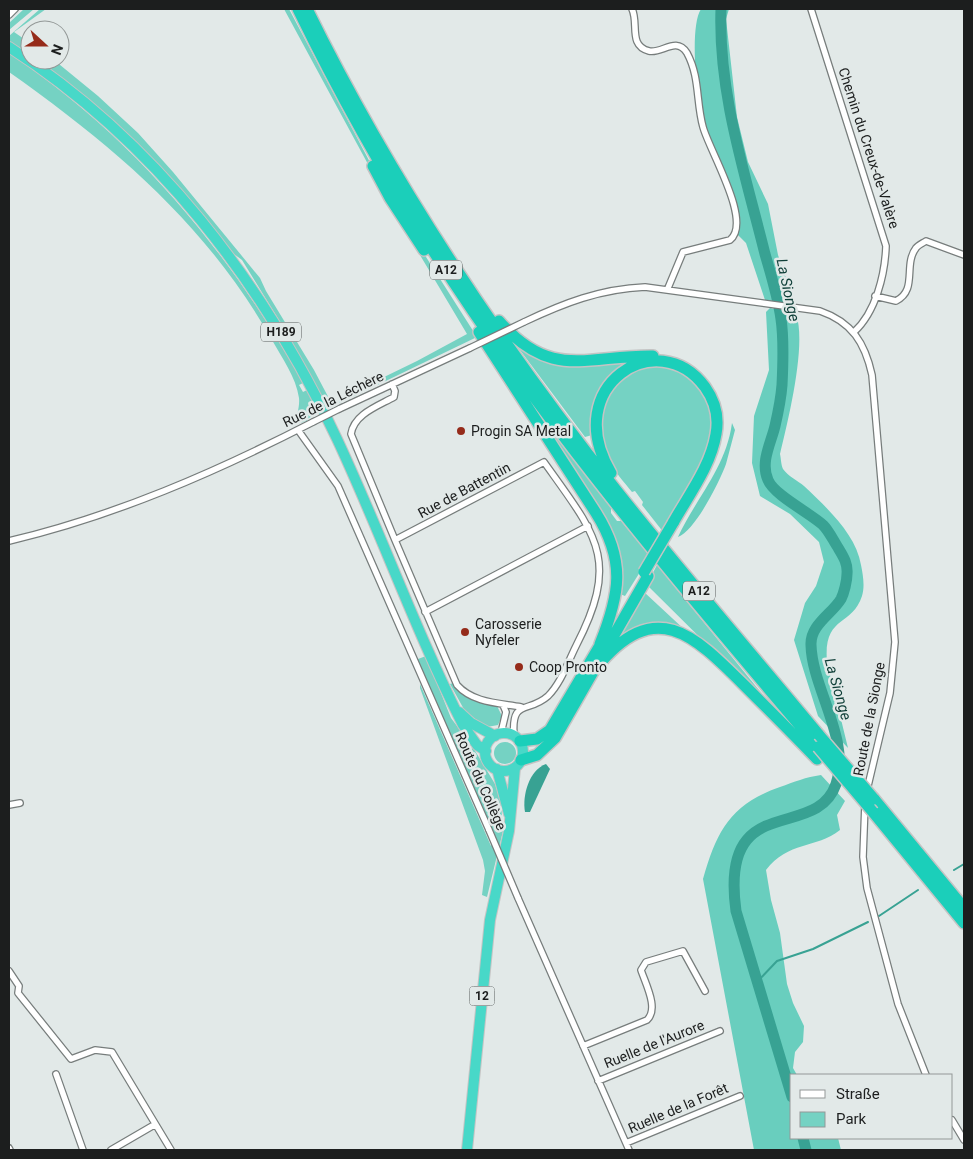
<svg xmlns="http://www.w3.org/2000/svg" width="973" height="1159" viewBox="0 0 973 1159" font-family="Roboto,sans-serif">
<rect width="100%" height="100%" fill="#e2e9e8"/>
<path fill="#75d2c3" d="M24 9H34L9 30V23Z
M40 9H46L14 32 30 43V56L9 43V36Z
M284 9H289L391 202 477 337 340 403 339 401 345 396 417 361 467 334 389 203Z
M9 53C134 137 230 252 303 383L299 385 303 392 307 390 318 413 307 419V421L296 424C296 416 300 407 299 398 296 377 282 358 272 340 207 225 115 147 9 72Z
M36 60H54L98 96 138 133 173 172 260 278 266 291 314 370 333 406 327 408 287 333 242 260 234 254 193 204Z
M511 338 547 359 641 361 594 409 592 435 585 437Z
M657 366C677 369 690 375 702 392 708 401 714 413 713 424 712 459 681 502 664 533L642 505 643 502 635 491 632 492C624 482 614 471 609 460 588 416 606 370 657 366Z
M544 421 611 508V513L617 521H621L650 556 625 596 620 594V568L541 424Z
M657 565 772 706 770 707 649 587 647 584Z
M644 592 686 631 667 627 615 643Z
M426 656 451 718 474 749 495 784 501 803 503 831 487 897 482 895 485 871 483 860 420 688V684L491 846 495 835 419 665 418 659Z
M453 683C465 699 479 700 497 706L502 716 498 725 487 727 466 713 450 684Z
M494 753a11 11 0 1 1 22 0a11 11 0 1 1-22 0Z"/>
<path fill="#69cebe" d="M701 9H729L726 19 737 117 748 162 768 204 778 255 792 295 793 306 766 303 746 243 736 233C736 200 717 169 706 138 698 113 688 29 701 9Z
M770 308 796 314C807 344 788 421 780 454 781 458 781 465 783 469 788 476 798 481 804 486 826 507 856 534 861 565 863 575 865 586 862 596 852 627 823 615 827 662L848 748 818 716 794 640 805 603 816 586 824 562 819 542 790 514 760 496 752 463 754 416 769 370 766 312Z
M732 423 735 430C732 441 729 453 726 464 720 481 695 531 678 537 696 498 726 468 732 423Z
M821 775 845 801 837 815 840 830C816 849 788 841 766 870L771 900 780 933 787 984 793 1003 804 1026 803 1042 795 1052 793 1068 797 1075H792V1138H838L841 1150H754L703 879C717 830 731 804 780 787 794 782 806 777 821 775Z"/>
<path fill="#38a293" d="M546 764 550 769 530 812H525C522 796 529 770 546 764Z"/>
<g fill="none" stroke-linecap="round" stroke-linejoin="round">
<path stroke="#38a293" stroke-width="2" d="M954 870 964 864
M879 916 918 890
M757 982 777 961 813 949 868 922"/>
<path stroke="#38a293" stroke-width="11" d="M721 9C718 93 745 173 765 254 771 275 778 297 781 319 784 339 783 365 782 385 781 398 778 413 775 426 771 443 760 462 768 480 774 495 810 513 823 525 829 531 833 540 837 546 843 556 848 563 847 574 847 581 844 593 841 599 832 614 810 625 811 645 812 688 851 740 836 784 816 843 719 788 736 911L792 1097
M803 1138 806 1150"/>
<defs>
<path id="minor" d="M632 9C639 23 628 46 649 51 662 54 676 36 687 53 700 77 696 102 703 127 709 150 753 222 730 240L683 252 668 288
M811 9 886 246C885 274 876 312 854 332
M9 15 15 9
M875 296 896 301C918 290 903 265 916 248 918 245 923 243 926 241L964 255
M524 322C564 303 600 289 645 287L820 311C852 322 865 343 872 375L895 642 890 693 867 790
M392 384 395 391 394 397C378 406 354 414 351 434L395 540
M339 409 470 348
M298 430 338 486 489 830
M9 541C115 516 216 472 313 422
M425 612 588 526
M501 733 506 712 503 705
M514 736C511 698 528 714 548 696 561 683 568 662 576 646 621 559 596 535 544 462L395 540 457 685C473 703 499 703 521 707
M865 804 863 857 867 888 898 1004 926 1075
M9 805 20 803
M518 898 629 1150
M9 971 19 986 18 993 71 1059 95 1050 112 1052 171 1150
M583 1046 647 1020C659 1009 646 985 641 970L646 962 683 951 705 991
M56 1074 83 1150
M598 1081 720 1031
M952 1120 964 1140
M626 1143 740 1096
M9 1148 10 1150
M111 1150 154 1125"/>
<path id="trunk" d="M9 47C155 141 264 283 337 439 381 533 416 632 463 725L477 745 486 751
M459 712 471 723 495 736
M485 752a19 19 0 1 1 38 0a19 19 0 1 1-38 0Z
M497 769 509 814
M467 1150 490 920 509 831 515 768"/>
<path id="motorway" d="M298 9C365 147 445 278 537 401 625 520 722 634 818 747
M307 9C391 180 498 341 616 490 682 573 751 653 819 735
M373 166 390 198 424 250
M499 321C551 381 587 355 653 356
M479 332 596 513C626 561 620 594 600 644
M611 473C559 386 658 323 705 387 715 401 719 418 716 434 711 466 688 496 673 523
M596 668C655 596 693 634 744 685 768 709 793 734 817 759
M520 741 537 739 550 730 602 642
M521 760 537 755 555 738 648 576
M874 799 964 908
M873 812 964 923"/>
</defs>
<use href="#minor" stroke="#777d7c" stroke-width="8"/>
<use href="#trunk" stroke="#c4c4c4" stroke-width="12"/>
<use href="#motorway" stroke="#c4c4c4" stroke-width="14"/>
<use href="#minor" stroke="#fff" stroke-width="5.5"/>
<use href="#trunk" stroke="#48d8c8" stroke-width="10"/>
<use href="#motorway" stroke="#1bcfba" stroke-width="11"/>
<defs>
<path id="minor-bridge" d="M470 348 524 322
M313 422 339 409
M489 830 518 898"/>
<path id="motorway-bridge" d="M644 572 673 523
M819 735 874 799
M818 747 873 812"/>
</defs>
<use href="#minor-bridge" stroke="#777d7c" stroke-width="8" stroke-linecap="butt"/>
<use href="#motorway-bridge" stroke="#c4c4c4" stroke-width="14" stroke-linecap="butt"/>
<use href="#minor-bridge" stroke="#fff" stroke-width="5.5"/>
<use href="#motorway-bridge" stroke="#1bcfba" stroke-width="11"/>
</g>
<g fill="#952b1a" stroke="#e2e9e8" stroke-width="2">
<circle cx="461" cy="431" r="5"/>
<circle cx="465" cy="632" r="5"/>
<circle cx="519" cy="667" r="5"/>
</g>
<g text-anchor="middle" stroke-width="5" stroke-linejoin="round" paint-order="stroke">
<g fill="#e2e9e8" stroke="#575b5b" stroke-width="1">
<rect x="430" y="260.5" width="32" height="19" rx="4"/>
<rect x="261" y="322.5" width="40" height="19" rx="4"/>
<rect x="683" y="581.5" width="32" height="19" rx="4"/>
<rect x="469.5" y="986.5" width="25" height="19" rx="4"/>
</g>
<g font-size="12" font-weight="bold" fill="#1c1e1e">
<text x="446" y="274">A12</text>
<text x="281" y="336">H189</text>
<text x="699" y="595">A12</text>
<text x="482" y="1000">12</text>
</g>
<g font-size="14" fill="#1c1e1e" stroke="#e2e9e8">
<text transform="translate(869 148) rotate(72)" y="5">Chemin du Creux-de-Valère</text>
<text transform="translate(333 399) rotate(-26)" y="5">Rue de la Léchère</text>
<text transform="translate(464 490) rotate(-28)" y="5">Rue de Battentin</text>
<text transform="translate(869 719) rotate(-79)" y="5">Route de la Sionge</text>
<text transform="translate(481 781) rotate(66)" y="5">Route du Collège</text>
<text transform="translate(654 1044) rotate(-22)" y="5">Ruelle de l'Aurore</text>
<text transform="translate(678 1108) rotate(-23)" y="5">Ruelle de la Forêt</text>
</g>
<g font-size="14" fill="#1c1e1e" stroke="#e2e9e8" text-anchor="start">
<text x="471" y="436">Progin SA Metal</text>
<text x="475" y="629">Carosserie<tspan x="475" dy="16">Nyfeler</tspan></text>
<text x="529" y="672">Coop Pronto</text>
</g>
<g font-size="15" font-style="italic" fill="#0e3e37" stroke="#e2e9e8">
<text transform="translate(788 290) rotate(78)" y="5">La Sionge</text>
<text transform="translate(838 689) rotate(74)" y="5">La Sionge</text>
</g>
</g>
<rect width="973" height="1159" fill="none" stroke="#1c1e1e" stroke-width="20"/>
<rect x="790" y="1074" width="162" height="65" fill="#e2e9e8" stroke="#939897"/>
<rect x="800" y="1090" width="25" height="8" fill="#ffffff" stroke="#939897"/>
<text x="836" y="1099" font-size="15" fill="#1c1e1e">Straße</text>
<rect x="800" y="1112" width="25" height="15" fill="#75d2c3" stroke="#939897"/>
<text x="836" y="1124" font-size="15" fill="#1c1e1e">Park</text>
<g transform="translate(45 45) rotate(111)"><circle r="24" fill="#e2e9e8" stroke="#939897"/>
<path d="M0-4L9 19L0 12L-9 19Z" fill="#952b1a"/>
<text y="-8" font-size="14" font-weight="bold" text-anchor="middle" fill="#1c1e1e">N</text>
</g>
</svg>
